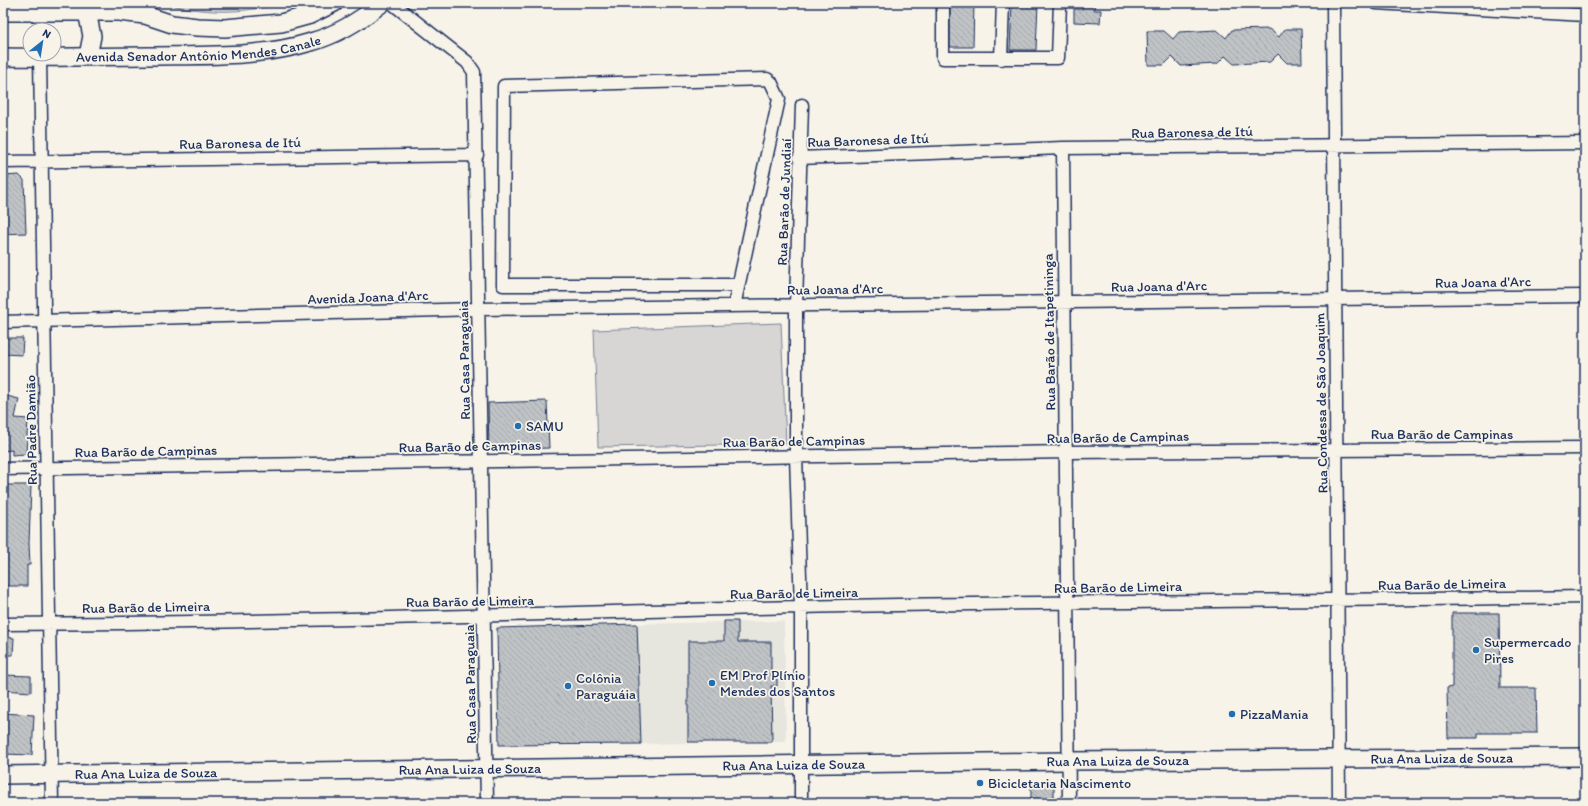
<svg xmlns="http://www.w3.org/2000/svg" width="1588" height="806" viewBox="0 0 1588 806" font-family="Itim,sans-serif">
<defs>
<pattern id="forest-crowns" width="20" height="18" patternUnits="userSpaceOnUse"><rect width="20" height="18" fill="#d7d6d4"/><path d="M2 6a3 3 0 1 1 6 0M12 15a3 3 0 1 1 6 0" fill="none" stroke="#b8b8b8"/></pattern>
<pattern id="building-back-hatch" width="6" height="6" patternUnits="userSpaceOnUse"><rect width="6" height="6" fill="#c0c3c5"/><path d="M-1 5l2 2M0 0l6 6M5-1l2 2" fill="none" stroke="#a4a8ac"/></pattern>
</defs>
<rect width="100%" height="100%" fill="#f7f3e8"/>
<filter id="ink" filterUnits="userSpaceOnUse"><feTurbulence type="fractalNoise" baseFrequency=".025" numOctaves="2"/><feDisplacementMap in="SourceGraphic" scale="8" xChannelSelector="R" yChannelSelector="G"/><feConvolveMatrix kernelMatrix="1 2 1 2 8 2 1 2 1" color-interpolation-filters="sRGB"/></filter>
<g filter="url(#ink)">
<path fill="#e6e5de" d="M784 621 786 741 641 744 637 624Z"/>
<path fill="url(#forest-crowns)" stroke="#798299" d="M160 3H282C237 15 205 13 160 3Z"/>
<path fill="#d7d6d4" stroke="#798299" d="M781 323 786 444 598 447 594 330Z"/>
<path fill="url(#building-back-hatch)" stroke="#1b2f5e" d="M950 3H974L973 47H950Z
M1012 3H1038L1036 50H1010Z
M1083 3H1095L1094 10H1101L1100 23 1074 22V9H1082Z
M1269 29 1279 37 1285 29H1301L1302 63H1287L1278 54 1270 62 1234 64 1225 56 1217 64 1181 66 1172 57 1164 65H1148L1147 31H1164L1173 39 1179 32 1217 30 1226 38 1232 30Z
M19 175 24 180 26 233 3 234V176Z
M3 338H23L22 355 3 354Z
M3 395 19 399 15 418 28 419 26 454 12 455V450L3 451Z
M547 401 549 448 489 450 488 403Z
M3 485H31L29 544 30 565H27V586H3Z
M1452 613H1499L1500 688H1536L1537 733H1478V738H1448L1447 688 1452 687Z
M724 621H738V642H771V676H777V686H771L772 742H688V641H724Z
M637 624 641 744 499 745 497 628Z
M3 637 14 638 13 655H3Z
M3 675 31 676V692L3 690Z
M3 713 34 715 32 755 3 754Z
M1054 782V803H1031V783Z"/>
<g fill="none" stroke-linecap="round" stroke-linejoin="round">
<defs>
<path id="street" d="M392 3 467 62 474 72 487 803
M943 3V58H1058L1060 3
M1333 3 1339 803
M1376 3 1585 15
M40 57 52 803
M1001 59 1003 3
M1063 148 1069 803
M799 158 1063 148 1585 143
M3 162 477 155
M734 306 779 99 771 82 767 79 504 86 503 285H738
M3 322 478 309 1585 296
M3 469 1067 452 1585 448
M3 624C268 623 533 614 798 607 1060 601 1323 601 1585 597
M801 803V607L796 456V305L802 105"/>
<g id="secondary">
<path d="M3 12H119L145 15 172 24 197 27 225 28 281 23 310 15 334 3"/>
<path d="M87 12 92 36 88 56"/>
<path id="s1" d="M3 57C51 58 100 56 149 56 203 55 259 58 311 42 337 35 362 19 382 3"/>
<path id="s2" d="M3 775 1068 761 1585 757"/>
</g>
</defs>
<use href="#street" stroke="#1b2f5e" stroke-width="15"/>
<use href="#secondary" stroke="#1b2f5e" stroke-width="20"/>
<use href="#street" stroke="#f7f3e8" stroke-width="12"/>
<use href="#secondary" stroke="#f7f3e8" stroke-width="17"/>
</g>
</g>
<g fill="#1f6fb2" stroke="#f7f3e8" stroke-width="1.5">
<circle cx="518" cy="426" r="4"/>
<circle cx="1476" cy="650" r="4"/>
<circle cx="712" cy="683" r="4"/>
<circle cx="568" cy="686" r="4"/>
<circle cx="1232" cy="714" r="4"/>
<circle cx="980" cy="783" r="4"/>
</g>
<g text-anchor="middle" stroke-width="3.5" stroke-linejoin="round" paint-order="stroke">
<g font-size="14" fill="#1b2f5e" stroke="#f7f3e8">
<text dy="5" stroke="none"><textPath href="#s1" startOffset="196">Avenida Senador Antônio Mendes Canale</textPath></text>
<text transform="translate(1192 132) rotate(-1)" y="5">Rua Baronesa de Itú</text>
<text transform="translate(868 140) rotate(-2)" y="5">Rua Baronesa de Itú</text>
<text transform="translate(240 143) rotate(-1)" y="5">Rua Baronesa de Itú</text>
<text transform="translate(784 202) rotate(-88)" y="5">Rua Barão de Jundiaí</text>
<text transform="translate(1483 282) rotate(-1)" y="5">Rua Joana d'Arc</text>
<text transform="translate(1159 286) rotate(-1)" y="5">Rua Joana d'Arc</text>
<text transform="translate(835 289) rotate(-1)" y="5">Rua Joana d'Arc</text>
<text transform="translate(368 297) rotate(-2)" y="5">Avenida Joana d'Arc</text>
<text transform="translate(1049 332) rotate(-91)" y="5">Rua Barão de Itapetininga</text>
<text transform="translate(464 360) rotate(-91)" y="5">Rua Casa Paraguaia</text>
<text transform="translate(1321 403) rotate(-91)" y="5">Rua Condessa de São Joaquim</text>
<text transform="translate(31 430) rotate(-91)" y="5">Rua Padre Damião</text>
<text x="1442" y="439">Rua Barão de Campinas</text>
<text transform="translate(1118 437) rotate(-1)" y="5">Rua Barão de Campinas</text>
<text transform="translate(794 441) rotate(-1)" y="5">Rua Barão de Campinas</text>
<text transform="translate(470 446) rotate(-1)" y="5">Rua Barão de Campinas</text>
<text transform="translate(146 451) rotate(-1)" y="5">Rua Barão de Campinas</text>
<text transform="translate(1442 584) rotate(-1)" y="5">Rua Barão de Limeira</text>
<text transform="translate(1118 587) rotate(-1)" y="5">Rua Barão de Limeira</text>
<text transform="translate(794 593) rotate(-1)" y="5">Rua Barão de Limeira</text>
<text transform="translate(470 601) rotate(-1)" y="5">Rua Barão de Limeira</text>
<text transform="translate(146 607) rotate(-1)" y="5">Rua Barão de Limeira</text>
<text transform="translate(470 684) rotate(-91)" y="5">Rua Casa Paraguaia</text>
<text dy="5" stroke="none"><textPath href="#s2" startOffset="1439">Rua Ana Luiza de Souza</textPath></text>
<text dy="5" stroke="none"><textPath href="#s2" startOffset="1115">Rua Ana Luiza de Souza</textPath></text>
<text dy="5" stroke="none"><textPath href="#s2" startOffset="791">Rua Ana Luiza de Souza</textPath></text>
<text dy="5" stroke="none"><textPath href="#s2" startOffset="467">Rua Ana Luiza de Souza</textPath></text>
<text dy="5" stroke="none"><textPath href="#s2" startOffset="143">Rua Ana Luiza de Souza</textPath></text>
</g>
<g font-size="14" fill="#1b2f5e" stroke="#f7f3e8" text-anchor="start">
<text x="526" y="431">SAMU</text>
<text x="1484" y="647">Supermercado<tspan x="1484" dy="16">Pires</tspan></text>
<text x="720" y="680">EM Prof Plínio<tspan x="720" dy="16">Mendes dos Santos</tspan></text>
<text x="576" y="683">Colônia<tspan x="576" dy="16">Paraguáia</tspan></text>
<text x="1240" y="719">PizzaMania</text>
<text x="988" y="788">Bicicletaria Nascimento</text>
</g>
</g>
<rect width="1588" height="806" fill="none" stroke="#f7f3e8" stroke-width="16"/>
<rect x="8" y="8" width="1572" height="790" fill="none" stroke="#1b2f5e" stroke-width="1.5" filter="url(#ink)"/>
<g transform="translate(42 42) rotate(30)"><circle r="19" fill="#f7f3e8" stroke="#9fa5b1"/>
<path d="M0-3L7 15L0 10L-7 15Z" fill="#1f6fb2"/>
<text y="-6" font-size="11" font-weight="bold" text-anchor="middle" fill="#1b2f5e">N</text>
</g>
</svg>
